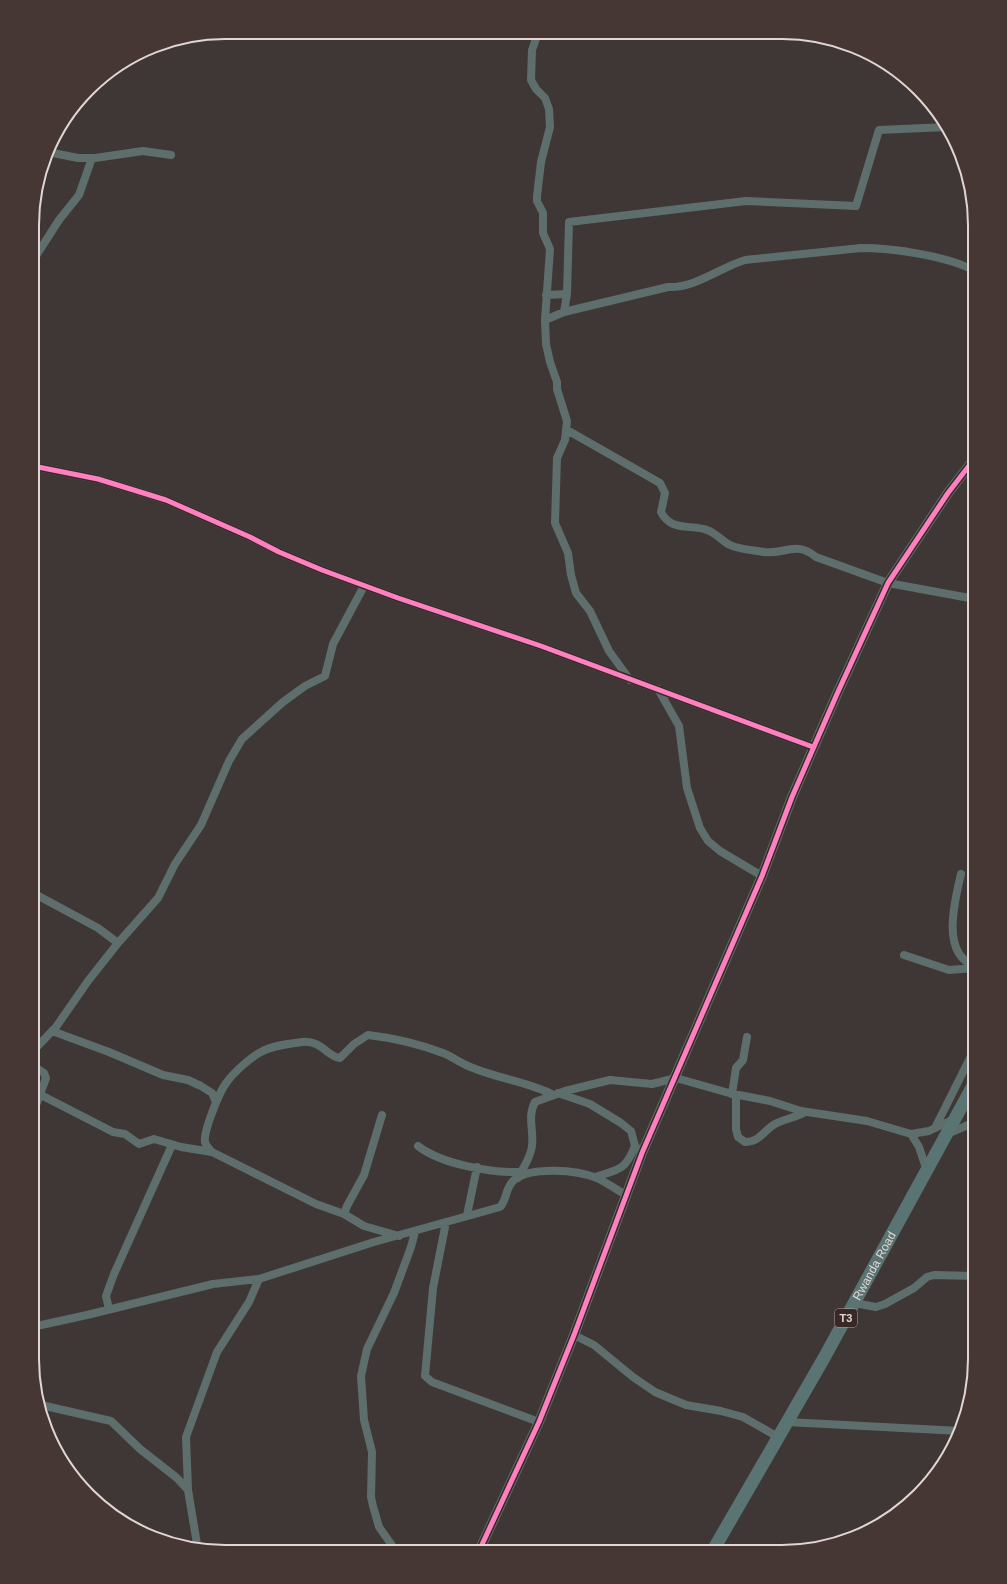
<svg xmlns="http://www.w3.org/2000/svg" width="1007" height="1584" viewBox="0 0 1007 1584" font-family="Helvetica,sans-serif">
<rect width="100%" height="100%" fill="#3f3735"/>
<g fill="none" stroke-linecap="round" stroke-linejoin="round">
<path stroke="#5d6e6c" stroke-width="8" d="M538 33 532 50 531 80 536 89 545 98 549 109 550 127 541 162 537 196V201L543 213V233L550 249 545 320 546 344 550 362 557 382V389L567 421 565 440 557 458 555 523 568 553 571 575 576 593 590 611 609 651 630 680
M48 152 78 158H95L143 151 171 155
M34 259 59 220 79 195 92 158
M567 294 569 222 746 201 856 206 879 130 947 127
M546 295 567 294 564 312 668 287C696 288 719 268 745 260L861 248C893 248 948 256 975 271
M545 320 564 312
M567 430 660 483 665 493 661 512C671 532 691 524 707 530 716 533 722 541 730 545 740 550 754 550 764 552 784 555 796 540 816 557L888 583 975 599
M33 466 98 479 166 500 250 537 279 552 322 570 398 598 541 646 813 747
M658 689 679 726 687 788 700 828 708 841 720 851 762 876
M961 874C955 900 940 954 975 966
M33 893 98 928 118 943
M904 955 949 970 975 968
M52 1031 109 1052 163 1075 188 1080 201 1086 212 1093 216 1102
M32 1052 56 1027 88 981 118 943 158 898 175 864 201 825 229 761 242 739 283 702 305 686 325 676 333 644 364 586
M558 1093 590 1104 621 1123 631 1131 635 1146 642 1153
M39 1094 113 1132 125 1134 139 1144 154 1139 181 1147 212 1152
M732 1094 736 1068 743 1060 747 1037
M736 1095V1129L738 1137 745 1142C760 1142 763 1131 775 1124 784 1119 795 1118 805 1112
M32 1116 46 1078 44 1073 32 1065
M935 1128 975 1048
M911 1134 929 1131 954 1119
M947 1134 975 1122
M418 1146C441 1164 491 1173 520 1172
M595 1177C619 1169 625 1171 635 1146
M518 1178C523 1168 531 1157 532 1146 534 1130 527 1117 535 1102L565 1091 610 1080 652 1084 676 1078 729 1093 770 1101 801 1111 867 1121 911 1134 919 1147 927 1171
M344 1214 347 1206 364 1175 382 1115
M467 1215 477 1167
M446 1222 433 1288 425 1376 432 1382 539 1422
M399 1236 364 1226 344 1214 316 1204 212 1152C209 1149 206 1145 205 1142 203 1132 220 1090 227 1082 234 1072 251 1057 261 1052 273 1045 289 1044 302 1042 322 1040 327 1057 340 1058L354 1044 368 1035C394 1038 419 1044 443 1053 453 1057 462 1064 473 1068 500 1079 528 1082 554 1095
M854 1303 876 1307 885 1304 914 1288 927 1277 934 1275 975 1276
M109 1309 106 1296 114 1274 172 1145
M32 1327 87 1315 213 1284 259 1279 374 1242 500 1207C507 1200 505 1188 514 1180 531 1166 577 1170 597 1178 607 1183 616 1189 626 1195
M574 1335 594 1345 633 1377 655 1392 686 1405 721 1411 743 1417 778 1437
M41 1405 111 1421 140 1449 177 1478 188 1490 198 1550
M787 1422 960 1431
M188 1489 186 1437 217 1352 249 1302 259 1279
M396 1551 379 1527 373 1506 371 1497 372 1452 364 1420 361 1376 367 1349 394 1293 411 1247 415 1232"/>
<path stroke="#5d6e6c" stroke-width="10" d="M479 1551 539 1422 574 1335 642 1153 762 876 792 797 837 694 888 583 948 493 975 458"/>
<path stroke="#5a7473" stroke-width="13" id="s1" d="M712 1552 824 1358 975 1082"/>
<defs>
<path id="cycleway" d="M33 466 98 479 166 500 250 537 279 552 322 570 398 598 541 646 813 747
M479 1551 539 1422 574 1335 642 1153 762 876 792 797 837 694 888 583 948 493 975 458"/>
</defs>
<use href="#cycleway" stroke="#392926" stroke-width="8"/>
<use href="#cycleway" stroke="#ff80c0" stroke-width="5"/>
</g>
<g text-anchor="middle" stroke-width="4" stroke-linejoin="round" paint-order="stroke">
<rect fill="#392926" stroke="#afa2a0" stroke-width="1" x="835" y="1309" width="22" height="18" rx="3"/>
<g font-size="11" font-weight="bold" fill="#e1d6d4">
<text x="846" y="1322">T3</text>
</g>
<g font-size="12" fill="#e1d6d4" stroke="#392926">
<text dy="4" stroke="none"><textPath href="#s1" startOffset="329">Rwanda Road</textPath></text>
</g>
</g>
<path d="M0 0H1007V1584H0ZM225 39H782A186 186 0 0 1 968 225V1359A186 186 0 0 1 782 1545H225A186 186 0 0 1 39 1359V225A186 186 0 0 1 225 39Z" fill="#463734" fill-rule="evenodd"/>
<path fill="none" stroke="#e1d6d4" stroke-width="2" d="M225 39H782A186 186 0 0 1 968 225V1359A186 186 0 0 1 782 1545H225A186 186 0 0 1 39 1359V225A186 186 0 0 1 225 39Z"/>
</svg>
